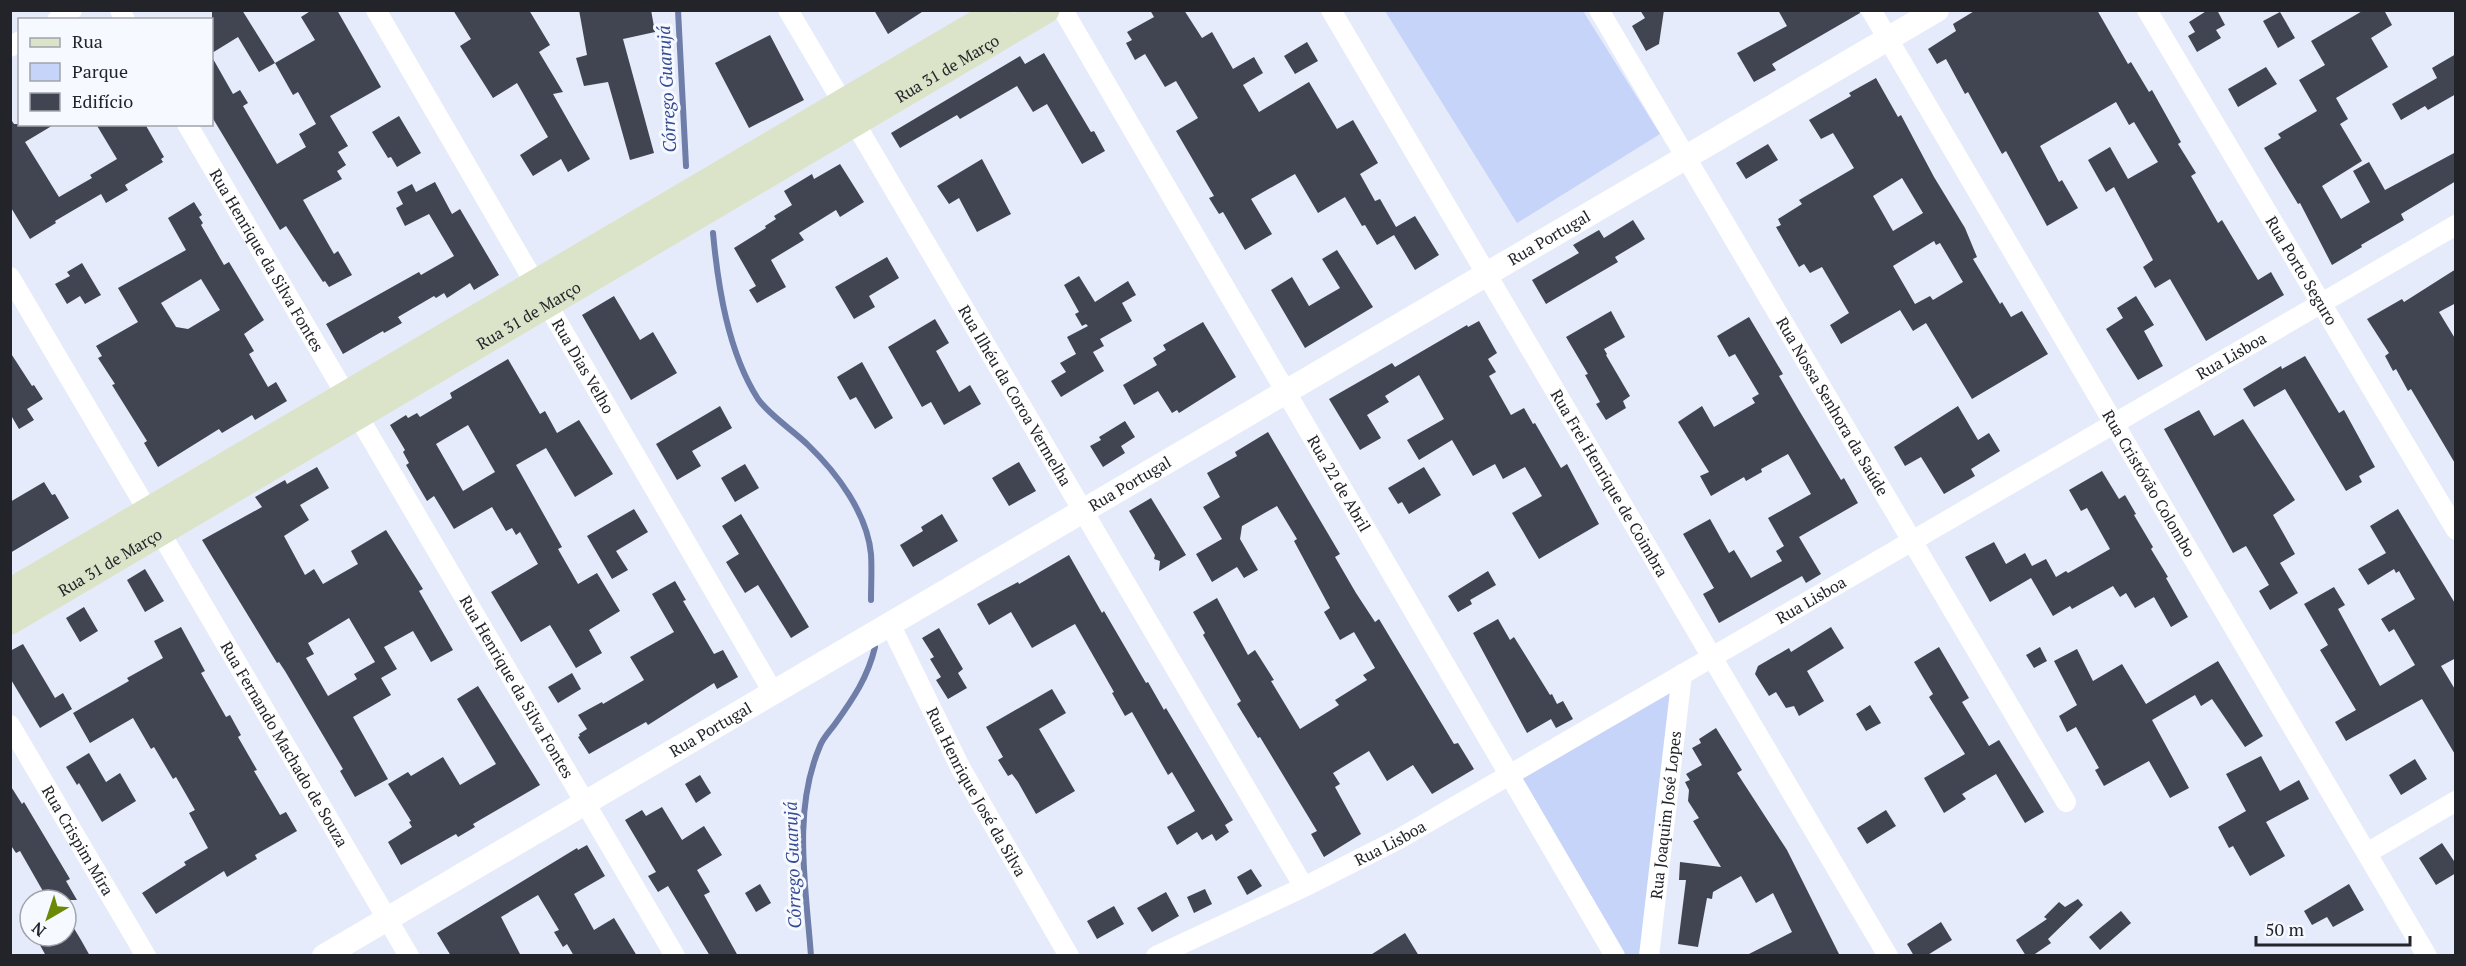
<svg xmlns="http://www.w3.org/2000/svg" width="2466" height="966" viewBox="0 0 2466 966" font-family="'PT Serif',serif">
<rect width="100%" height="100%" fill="#e5ebfa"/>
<path fill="#c6d4f9" d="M1385 11H1583L1660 134 1517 223Z
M1682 674 1649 955H1615L1509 774Z"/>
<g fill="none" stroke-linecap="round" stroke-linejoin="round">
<path stroke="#6e7ea9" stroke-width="6" d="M678 10 686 166
M713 233C718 287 728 352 758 399 769 415 794 431 808 445 837 473 867 513 871 554 872 569 871 585 871 600
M811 956C806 887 792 811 820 746 823 738 830 731 835 724 853 699 868 677 875 647"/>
</g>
<path fill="#414551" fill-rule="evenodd" d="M212 10H242L275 63 259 72 238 37 212 53Z
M312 10H337L381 87 330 116 348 146 338 152 346 165 337 171 342 179 303 200 334 254 338 251 352 275 329 287 325 281 323 282 286 226 280 230 212 117V57L233 94 240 90 248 103 243 106 277 164 306 147 299 134 316 124 298 92 293 95 275 63 315 40 301 17Z
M453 10H529L550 45 539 52 563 92 553 94 590 159 568 172 561 159 533 176 520 155 548 137 517 83 493 98 460 46 471 39Z
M579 10H651L655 32 623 39 654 153 630 160 608 82 584 86 576 58 587 55Z
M874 10H925L888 34Z
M1150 10H1184L1202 38 1212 32 1233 69 1254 57 1263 73 1243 85 1259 112 1309 82 1337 129 1353 120 1378 163 1360 174 1375 201 1380 199 1396 227 1415 216 1439 255 1415 270 1394 235 1377 245 1365 225 1362 226 1345 197 1318 213 1295 174 1251 199 1272 234 1245 250 1223 212 1219 214 1209 198 1214 196 1176 131 1198 118 1176 81 1165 87 1145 54 1135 60 1126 43 1132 40 1127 32 1154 17Z
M1640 10H1664L1659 44 1646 51 1632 26 1645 18Z
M1778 10H1859L1860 13 1772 64 1776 70 1754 82 1737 53 1787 26Z
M1976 10H2097L2128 64 2131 62 2149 92 2152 90 2181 142 2178 144 2196 173 2191 176 2218 223 2222 220 2258 280 2271 272 2284 295 2206 341 2170 279 2155 288 2143 267 2153 260 2114 187 2106 192 2088 160 2110 147 2128 179 2158 162 2134 122 2129 125 2116 102 2040 146 2059 182 2062 180 2078 208 2047 226 2006 151 2002 154 1968 92 1965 94 1946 59 1937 64 1928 49 1956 31 1953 24Z
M2208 10H2217L2225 25 2216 30 2221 38 2197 52 2188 36 2195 32 2189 22Z
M2364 10H2384L2392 25 2371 38 2388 67 2336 98 2348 119 2340 124 2362 161 2322 186 2341 219 2370 202 2353 171 2369 162 2385 190 2456 152V181L2401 214 2404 220 2361 245 2362 247 2332 265 2300 203 2298 204 2264 148 2281 138 2278 134 2317 111 2299 80 2325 65 2311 41Z
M2280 12 2295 38 2278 48 2263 21Z
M770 35 804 100 749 128 715 63Z
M1307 42 1318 61 1295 74 1284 56Z
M1044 53 1091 132 1094 131 1105 151 1082 164 1047 104 1033 112 1017 86 960 119 957 115 900 148 891 133 1020 56 1025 64Z
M2456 54V94L2428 110 2425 106 2401 120 2392 104 2437 78 2432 68Z
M2266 67 2277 84 2238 107 2228 89Z
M1876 78 1898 117 1901 115 1934 177 1965 228 1977 257 1973 259 2000 304 2002 302 2011 317 2022 311 2048 354 1972 399 1926 323 1913 331 1900 310 1841 344 1830 325 1849 313 1822 267 1810 273 1804 264 1799 267 1776 227 1781 225 1778 219 1802 204 1799 200 1854 168 1833 133 1821 139 1809 120 1851 96 1849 93ZM1902 178 1923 213 1893 231 1873 196ZM1934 241 1936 245 1940 243 1963 282 1933 300 1930 296 1915 304 1893 266Z
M399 116 421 153 397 167 391 157 388 158 372 132Z
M10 118 14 124H55L25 142 59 197 92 178 90 175 117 159 96 124H145L164 157 161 159 163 162 125 185 128 190 106 203 101 194 55 221 56 223 30 239 10 206Z
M1768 144 1778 160 1746 179 1736 163Z
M982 159 1011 214 977 232 959 198 949 204 937 186Z
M840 164 864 202 840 217 836 210 799 233 804 240 771 260 786 287 757 303 749 290 756 286 734 248 766 228 765 226 776 219 774 216 792 205 784 191 812 174 814 179Z
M435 182 452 214 460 209 499 275 474 290 470 283 447 298 444 293 436 298 434 296 398 317 402 323 384 333 383 331 343 354 326 324 419 272 421 275 454 256 429 214 405 226 396 208 403 204 397 192 412 184 416 192Z
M194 202 202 215 199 217 203 223 201 225 224 265 229 262 264 320 244 334 254 351 249 354 268 387 276 382 287 401 255 420 252 415 222 433 219 429 158 467 144 443 147 441 112 385 115 384 98 358 102 356 96 346 138 322 118 288 186 250 168 218ZM201 279 220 310 188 329 176 327 161 303Z
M1633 220 1645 239 1615 257 1618 262 1546 304 1532 280 1579 253 1573 245 1599 230 1604 238Z
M1337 250 1373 307 1305 348 1271 290 1292 277 1309 306 1340 288 1322 259Z
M887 257 899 278 869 296 875 307 854 319 835 287Z
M82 263 101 295 85 304 80 296 67 304 55 284 70 276 67 272Z
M2456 269V303L2439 312 2456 340V465L2411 389 2408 391 2396 369 2393 371 2385 356 2389 353 2367 319 2402 299 2404 302Z
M1079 276 1095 302 1128 281 1136 295 1122 303 1132 321 1100 339 1104 346 1093 352 1104 371 1061 397 1051 381 1066 372 1060 363 1076 354 1067 337 1088 326 1086 324 1082 326 1075 314 1079 312 1064 285Z
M614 296 640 340 653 332 677 373 631 400 582 315Z
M2136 296 2154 325 2144 331 2163 366 2138 380 2106 329 2123 318 2117 308Z
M1611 311 1625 337 1604 349 1607 354 1606 355 1630 396 1623 401 1626 408 1606 420 1596 404 1600 402 1585 375 1588 374 1566 337Z
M1749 317 1783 374 1779 376 1800 412 1841 480 1844 478 1858 503 1799 537 1821 574 1806 583 1802 576 1719 623 1703 594 1714 588 1683 534 1710 519 1729 553 1734 550 1751 578 1782 561 1776 551 1784 546 1768 518 1811 494 1788 454 1761 469 1762 472 1746 481 1744 477 1711 496 1700 476 1709 472 1678 422 1702 406 1714 427 1755 403 1752 398 1759 394 1735 354 1729 357 1717 336Z
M935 319 949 343 936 351 959 392 970 385 981 404 944 425 931 402 922 407 888 347Z
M1479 321 1497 353 1488 359 1496 372 1489 376 1511 415 1524 408 1533 424 1535 423 1561 468 1567 464 1599 524 1539 559 1512 513 1542 496 1525 467 1503 479 1495 464 1473 476 1452 440 1419 460 1407 440 1444 419 1419 375 1385 396 1389 402 1367 415 1381 438 1360 450 1329 399 1392 363 1395 367 1467 325 1468 327Z
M1203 322 1236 377 1179 413 1177 410 1172 413 1158 391 1134 405 1123 385 1157 365 1153 358 1166 350 1163 345Z
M10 352 32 386 34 385 43 399 27 409 34 420 19 429 12 417 10 418Z
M2305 356 2339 413 2344 410 2375 467 2359 476 2362 482 2346 491 2285 389 2254 407 2243 389 2281 366 2282 369Z
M508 359 540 414 545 411 557 433 579 420 613 474 575 497 546 448 516 465 562 547 558 549 578 584 597 573 620 611 589 630 602 653 576 668 550 625 521 642 491 592 538 564 520 532 516 535 512 528 506 531 492 507 454 529 434 496 427 501 406 465 409 463 403 452 405 450 390 425 406 415 408 418 417 413 420 417 452 398 450 393ZM468 425 495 472 463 491 436 444Z
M862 362 893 418 875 429 856 397 850 400 837 377Z
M720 406 732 428 692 451 701 466 677 480 656 444Z
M1958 406 1978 440 1989 433 2000 451 1971 469 1975 476 1944 494 1921 457 1905 466 1894 447Z
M2199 410 2214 436 2243 419 2295 500 2273 515 2295 554 2280 563 2298 593 2270 610 2259 591 2269 585 2246 546 2233 553 2164 429Z
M1125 421 1135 437 1121 446 1125 453 1103 467 1090 446 1101 440 1099 437Z
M1268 432 1340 554 1335 557 1356 593 1375 622 1379 619 1454 744 1458 743 1474 769 1432 794 1413 765 1387 781 1369 751 1333 773 1340 784 1335 787 1361 834 1324 857 1311 834 1317 831 1260 737 1258 738 1237 704 1241 701 1203 635 1205 633 1193 612 1217 598 1248 655 1255 650 1274 680 1271 681 1300 729 1339 705 1335 700 1367 680 1363 675 1375 668 1354 632 1340 640 1324 612 1330 608 1294 541 1297 539 1277 506 1242 526 1240 539 1258 570 1244 578 1237 567 1212 582 1196 554 1222 539 1203 507 1220 497 1207 473 1237 456 1235 452Z
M1019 462 1036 491 1009 506 992 478Z
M745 464 759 488 735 502 721 478Z
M317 467 329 488 300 505 309 520 284 536 305 575 314 569 323 584 358 564 351 551 386 530 423 589 419 591 453 650 431 662 413 631 384 647 397 669 381 678 391 695 353 717 388 779 355 797 340 771 343 769 285 671 279 662 277 663 202 540 262 507 255 497 285 480 287 484ZM349 618 375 662 354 674 357 679 328 696 306 658 314 654 308 643Z
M1424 467 1441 495 1409 514 1402 502 1398 504 1388 488Z
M2102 471 2119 499 2125 495 2136 514 2134 515 2153 547 2151 549 2168 577 2166 578 2188 617 2171 627 2154 597 2135 608 2126 593 2120 597 2113 586 2072 609 2070 606 2053 616 2031 578 1990 602 1965 557 1994 542 2006 564 2025 553 2032 566 2046 559 2056 577 2066 571 2068 573 2110 549 2087 508 2081 511 2069 490Z
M44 482 52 495 55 494 69 518 10 553V502Z
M1151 498 1186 555 1159 571 1160 561 1154 559 1155 555 1129 511Z
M634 509 648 532 616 551 628 570 612 579 587 536Z
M2398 509 2456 605V658L2441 666 2456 691V756L2422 699 2346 741 2335 722 2356 710 2320 650 2328 645 2304 604 2334 587 2345 605 2338 609 2380 686 2415 665 2394 629 2389 632 2381 619 2415 599 2399 571 2396 573 2394 569 2368 585 2358 569 2386 553 2370 526Z
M741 514 809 627 791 638 758 585 745 593 726 562 739 554 722 526Z
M942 514 958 541 913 567 900 545 923 531 921 527Z
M1069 555 1102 613 1104 611 1146 683 1148 682 1164 710 1166 708 1233 820 1225 825 1229 832 1216 841 1212 834 1202 840 1197 832 1177 845 1167 827 1195 811 1172 772 1168 775 1132 712 1125 716 1112 693 1114 692 1075 624 1032 648 1011 612 989 625 977 604 1018 582 1019 584Z
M145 569 164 601 145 612 127 580Z
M1488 571 1496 585 1470 600 1472 604 1458 612 1448 596Z
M675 581 686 600 683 601 714 654 723 650 738 677 717 689 714 683 648 725 646 722 589 754 578 737 580 736 579 734 587 729 578 715 602 702 603 704 644 680 630 657 674 632 652 594Z
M84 607 98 631 80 642 66 618Z
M1498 619 1510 640 1514 637 1550 695 1552 694 1557 704 1563 701 1573 719 1556 728 1551 719 1527 733 1473 633Z
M181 627 205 671 201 673 226 717 230 715 241 735 238 737 257 770 254 771 280 815 286 812 297 831 255 855 257 859 227 877 224 871 156 914 142 893 186 865 184 862 208 848 189 813 195 810 176 777 173 779 154 747 151 749 133 718 90 743 73 713 129 681 127 678 163 658 154 641Z
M1831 627 1844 648 1807 671 1824 701 1799 716 1794 706 1786 708 1776 692 1769 696 1755 674 1758 666 1789 648 1791 652Z
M939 628 963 669 958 673 967 688 948 699 936 680 941 677 930 659 934 657 922 638Z
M23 644 55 698 63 693 72 709 40 728 10 678V651Z
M1939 647 1969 698 1962 702 1989 746 1999 740 2044 812 2025 823 1996 774 1962 794 1966 799 1944 813 1924 778 1965 754 1929 697 1933 694 1914 662Z
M2040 647 2047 661 2034 668 2026 655Z
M2077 649 2093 681 2122 664 2146 704 2218 661 2263 736 2245 747 2212 699 2201 706 2195 695 2152 720 2189 788 2170 798 2149 761 2104 786 2095 770 2099 768 2076 727 2067 732 2059 716 2077 705 2054 661Z
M572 673 581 689 558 703 548 687Z
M478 686 540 785 473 824 475 827 458 837 456 834 401 865 388 842 412 827 409 822 411 821 388 784 408 772 411 776 443 757 460 785 496 764 457 699Z
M1052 689 1066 713 1039 729 1075 791 1036 814 1018 782 1012 774 1008 776 998 760 1003 757 986 727Z
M1870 705 1881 723 1866 731 1856 714Z
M1716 728 1742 770 1737 773 1787 850 1840 956H1745L1792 932 1773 893 1756 903 1741 876 1713 892 1712 899 1707 898 1698 947 1678 944 1686 880H1679L1680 862 1721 867 1693 821 1699 818 1688 801 1689 790 1685 782 1690 780 1686 774 1702 765 1692 748 1701 743 1699 739Z
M89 753 106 782 120 773 136 801 102 822 79 783 77 785 66 767Z
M2261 756 2280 791 2299 780 2309 799 2266 822 2285 856 2250 876 2233 846 2229 848 2218 827 2246 811 2226 774Z
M2415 759 2427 779 2401 795 2389 775Z
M700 775 711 793 696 803 685 784Z
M10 785 22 804 24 802 70 879 66 881 77 900H48L20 851 16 853 10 844Z
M662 807 682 840 704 826 722 855 697 870 710 892 704 895 738 956H710L668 886 658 892 648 876 656 872 625 820 642 810 646 816Z
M1886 810 1896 826 1867 844 1857 828Z
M2442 843 2456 864V873L2436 885 2419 858Z
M587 845 605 876 574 894 594 930 614 918 637 956H574L567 944 563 947 554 932 559 930 538 895 501 917 521 956H451L437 933 577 848 578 850Z
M1251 869 1262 886 1247 895 1237 877Z
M760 884 771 903 756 912 745 893Z
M2349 884 2364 910 2333 927 2327 917 2312 925 2304 911Z
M1205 889 1212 904 1194 913 1187 897Z
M1166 892 1179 916 1152 932 1137 908Z
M2078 899 2083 905 2048 939 2051 943 2032 956H2026L2016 940 2047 919 2044 917 2059 902 2065 907Z
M1114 906 1124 924 1097 939 1087 921Z
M2121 911 2131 923 2100 950 2089 937Z
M66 915 81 940 90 956H46L35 936H66Z
M1941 922 1952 940 1926 956H1914L1907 944Z
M1405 933 1419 956H1369Z"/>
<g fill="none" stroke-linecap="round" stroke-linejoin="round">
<g stroke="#fff" stroke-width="20">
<path d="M120 10 125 20"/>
<path id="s1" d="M376 10 773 692"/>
<path d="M788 10 843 103"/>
<path id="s2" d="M1063 10 1615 956"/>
<path id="s3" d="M1331 10 1888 956"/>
<path id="s4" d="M1599 10 2066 802"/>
<path id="s5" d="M1871 10 2427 956"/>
<path id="s6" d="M2147 10 2456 530"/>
<path d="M57 20 72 10"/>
<path d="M10 47 20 41"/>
<path id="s7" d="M855 123 1304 887"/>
<path id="s8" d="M187 124 346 395"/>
<path d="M10 277 148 511"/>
<path id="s9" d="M358 416 675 956"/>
<path id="s10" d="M160 532 409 956"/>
<path id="s11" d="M890 624 960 767 1069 956"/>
<path id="s12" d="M10 725 146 956"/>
<path d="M2367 853 2456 801"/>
<path id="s13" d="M1156 956 1304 887 1399 839 2456 225"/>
<path id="s14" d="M1649 956 1682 674"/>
</g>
<path stroke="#fff" stroke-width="24" id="s15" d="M324 956 1937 10"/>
<g stroke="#dbe3c9" stroke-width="27">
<path d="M10 592 1000 10"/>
<path id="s16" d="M10 621 1046 10"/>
</g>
</g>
<g text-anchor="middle" stroke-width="6" stroke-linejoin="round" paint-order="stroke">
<g font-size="16" fill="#22242a" stroke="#f6f9ff">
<text dy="6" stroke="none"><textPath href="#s16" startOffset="1088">Rua 31 de Março</textPath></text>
<text dy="6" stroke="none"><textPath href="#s15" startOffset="1420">Rua Portugal</textPath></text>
<text dy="6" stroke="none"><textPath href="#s8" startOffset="158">Rua Henrique da Silva Fontes</textPath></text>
<text dy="6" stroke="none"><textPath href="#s6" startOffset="303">Rua Porto Seguro</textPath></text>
<text dy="6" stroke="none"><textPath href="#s16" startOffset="602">Rua 31 de Março</textPath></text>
<text dy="6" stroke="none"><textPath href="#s13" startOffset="1232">Rua Lisboa</textPath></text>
<text dy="6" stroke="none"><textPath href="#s1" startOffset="412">Rua Dias Velho</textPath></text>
<text dy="6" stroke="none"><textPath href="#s7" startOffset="316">Rua Ilhéu da Coroa Vermelha</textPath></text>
<text dy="6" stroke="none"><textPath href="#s4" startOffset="460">Rua Nossa Senhora da Saúde</textPath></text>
<text dy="6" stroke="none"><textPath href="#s15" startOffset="934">Rua Portugal</textPath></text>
<text dy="6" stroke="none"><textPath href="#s2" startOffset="548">Rua 22 de Abril</textPath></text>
<text dy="6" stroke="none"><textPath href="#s3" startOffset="549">Rua Frei Henrique de Coimbra</textPath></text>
<text dy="6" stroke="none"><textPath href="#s5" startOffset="549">Rua Cristóvão Colombo</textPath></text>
<text dy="6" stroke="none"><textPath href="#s16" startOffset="116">Rua 31 de Março</textPath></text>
<text dy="6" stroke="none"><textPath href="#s13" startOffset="746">Rua Lisboa</textPath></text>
<text dy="6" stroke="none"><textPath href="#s9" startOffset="314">Rua Henrique da Silva Fontes</textPath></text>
<text dy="6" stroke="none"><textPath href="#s15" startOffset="448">Rua Portugal</textPath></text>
<text dy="6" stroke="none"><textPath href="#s10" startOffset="246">Rua Fernando Machado de Souza</textPath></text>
<text dy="6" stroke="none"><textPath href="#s11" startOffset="189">Rua Henrique José da Silva</textPath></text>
<text dy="6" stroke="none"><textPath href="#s14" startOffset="142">Rua Joaquim José Lopes</textPath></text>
<text dy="6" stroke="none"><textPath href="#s12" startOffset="134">Rua Crispim Mira</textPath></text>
<text dy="6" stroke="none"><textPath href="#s13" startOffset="260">Rua Lisboa</textPath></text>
</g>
<g font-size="18" font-style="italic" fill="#364b92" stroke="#f6f9ff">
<text transform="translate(667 89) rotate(-93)" y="6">Córrego Guarujá</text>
<text transform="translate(793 865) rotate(-92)" y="6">Córrego Guarujá</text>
</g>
</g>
<rect width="2466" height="966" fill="none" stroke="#22242a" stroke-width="24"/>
<rect x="18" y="18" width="195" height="108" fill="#f6f9ff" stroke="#a1a4aa" stroke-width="1.5"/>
<rect x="30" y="38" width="30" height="9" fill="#dbe3c9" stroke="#a1a4aa" stroke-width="1.5"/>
<text x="72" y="48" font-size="18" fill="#22242a">Rua</text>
<rect x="30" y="63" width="30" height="18" fill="#c6d4f9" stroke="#a1a4aa" stroke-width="1.5"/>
<text x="72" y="78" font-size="18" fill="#22242a">Parque</text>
<rect x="30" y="93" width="30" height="18" fill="#414551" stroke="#a1a4aa" stroke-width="1.5"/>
<text x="72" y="108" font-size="18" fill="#22242a">Edifício</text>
<g transform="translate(48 918) rotate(219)"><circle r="28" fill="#f6f9ff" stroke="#a1a4aa" stroke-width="1.5"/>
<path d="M0-4.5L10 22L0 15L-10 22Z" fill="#698907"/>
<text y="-9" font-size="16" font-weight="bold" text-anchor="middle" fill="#22242a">N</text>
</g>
<path d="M2256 936v9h154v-9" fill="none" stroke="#22242a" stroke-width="3"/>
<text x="2265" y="936" font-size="18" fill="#22242a" stroke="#f6f9ff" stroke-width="4.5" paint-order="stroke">50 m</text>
</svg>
